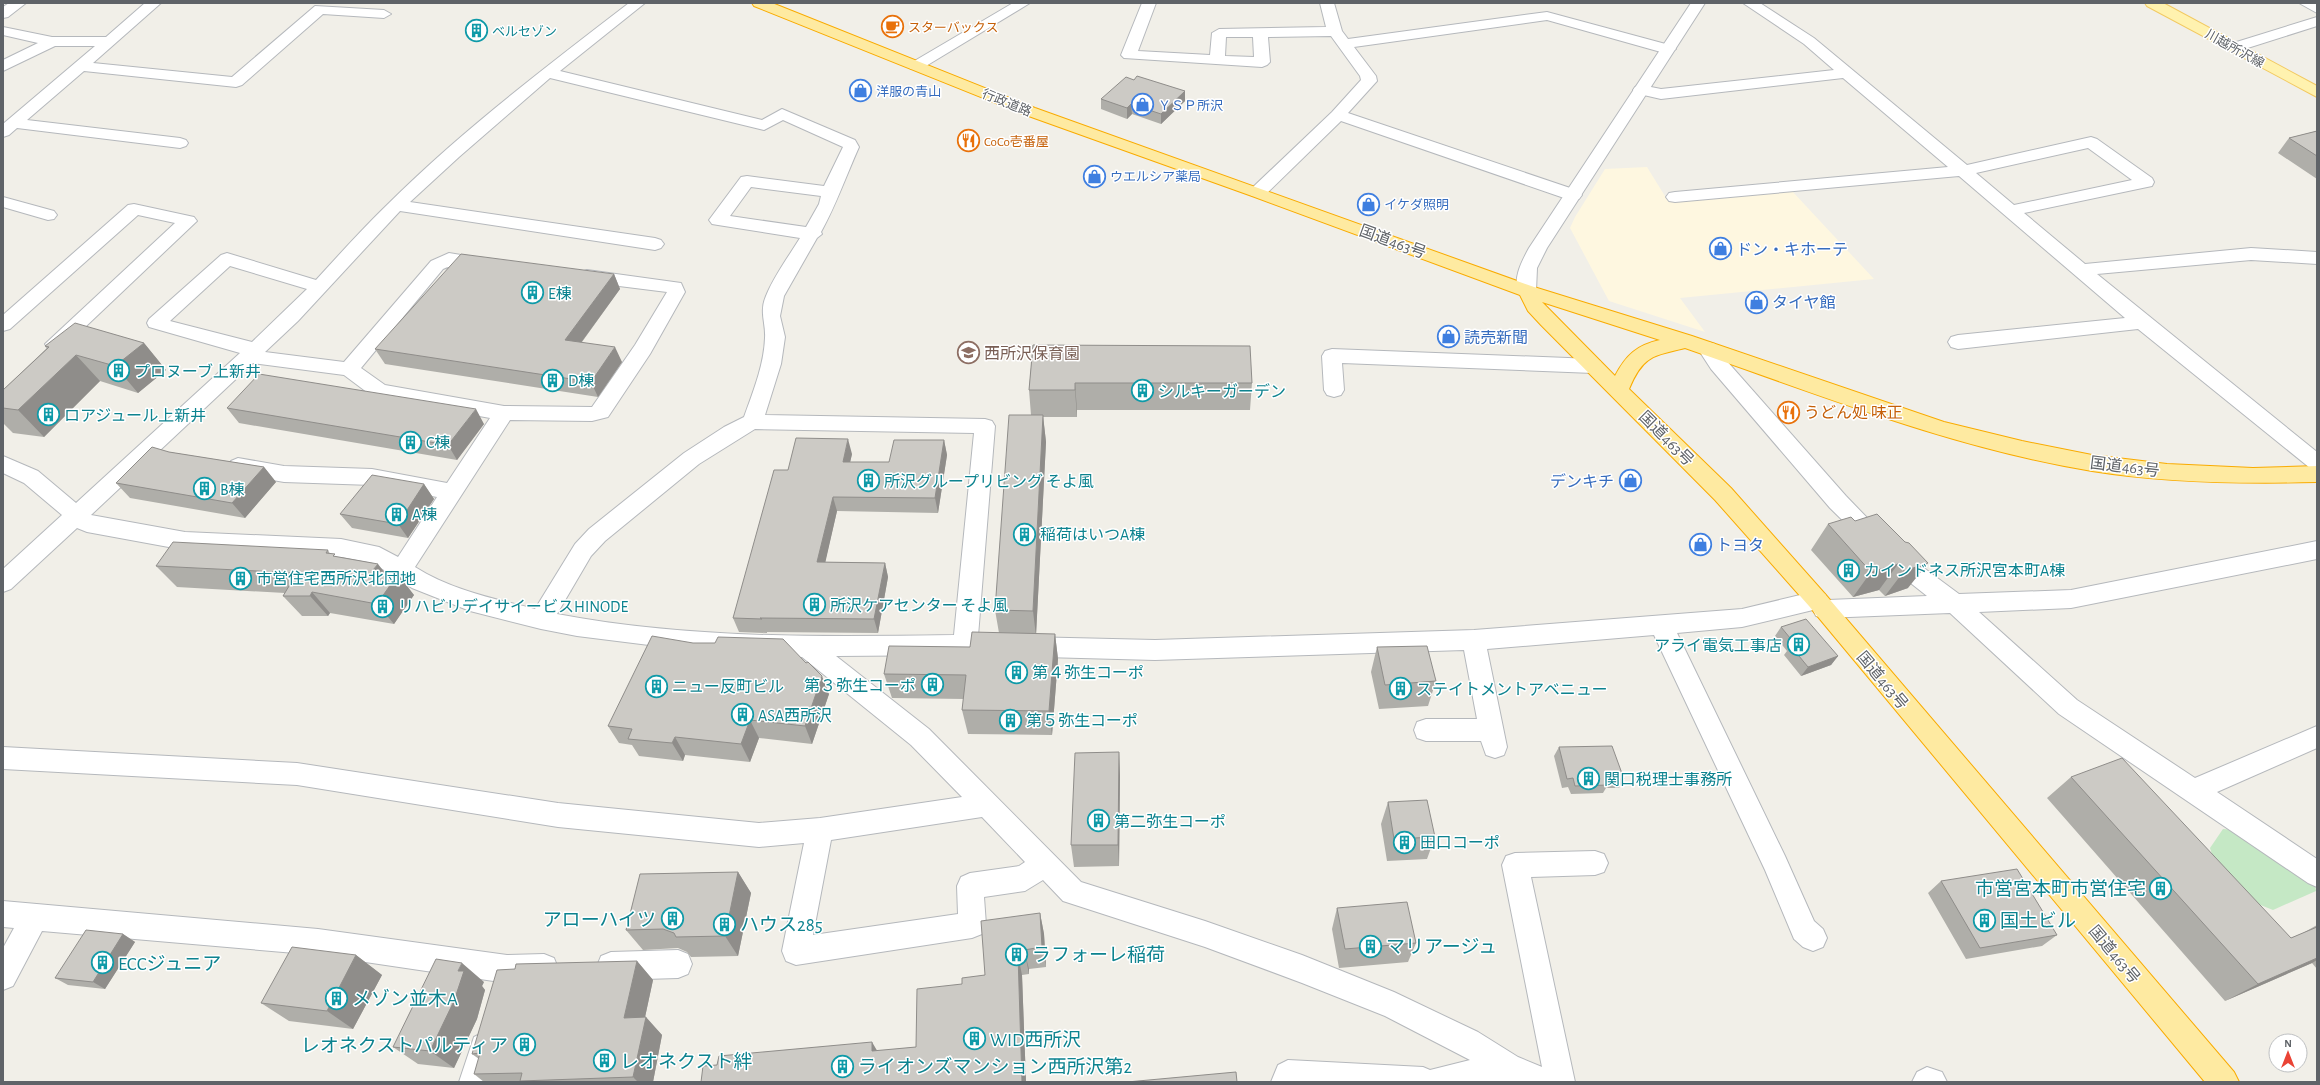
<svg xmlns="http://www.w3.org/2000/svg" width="2320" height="1085" viewBox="0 0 2320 1085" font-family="'Alegreya Sans','Noto Sans JP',sans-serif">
<rect width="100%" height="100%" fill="#f1efe8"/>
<path fill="#fef7e0" d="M1647 167 1668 201 1792 191 1874 279 1680 298 1705 332 1609 301 1570 228 1575 217 1605 169Z"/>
<path fill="#c5e8c5" d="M2223 829 2238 830 2314 880 2316 891 2273 910 2258 904 2213 857 2210 848Z"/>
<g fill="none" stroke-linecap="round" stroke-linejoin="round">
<defs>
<path id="minor" d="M9 3H26L8 17 3 18V7Z
M145 3H161L93 63 232 77 315 6 384 10 391 14 384 18 323 14 242 85 236 87 84 71 27 120 180 138 186 140 188 143 186 146 180 148 17 128 9 135 3 137V124L95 46H55L3 71V60L38 43 3 35V27L52 37H106Z
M629 3H645L560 71 762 120 782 109 855 140 859 147C846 176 836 205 821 232L822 234 817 238 784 296 780 316 785 337 781 364 765 415 985 419 992 421 995 426 978 636 1155 640 1474 630 1742 609 1817 591 1825 594 1828 600 1927 596 1889 566 1830 508 1711 369 1698 349 1701 344 1708 342 1715 344 1725 359 1846 496 1876 527 1905 554 1959 594 2071 590 2317 541V559L2071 608 1979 612 2077 700 2195 778 2317 726V748L2217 792 2317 859V887L2308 883 2059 714 1950 613 1824 618 1816 616 1813 610 1742 627 1677 633 1785 856 1814 921 1823 929 1827 938 1823 947 1813 951 1803 947 1794 939 1765 870 1654 635 1487 649 1507 747 1504 755 1495 758 1486 755 1481 741H1426L1417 738 1414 730 1417 722 1426 719H1477L1464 650 1155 660 965 655 836 656 929 729 1081 882 1205 921 1302 955 1394 992 1478 1032 1518 1057 1542 1067 1502 865 1506 856 1515 853 1595 851 1604 854 1608 863 1604 872 1595 875 1531 877 1575 1082H1271L1278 1065 1288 1060 1423 1067 1430 1070 1470 1060 1385 1016 1302 983 1205 947 1063 901 1043 880 1025 891 984 897 986 925 982 934 972 938 796 965 786 961 782 951 804 843 759 847 558 827 297 785 3 769V747L297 763 558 803 759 823 820 818 962 797 911 745 802 657 721 654 577 636 541 629 470 611 412 588 373 563 341 557 185 550 87 532 77 528 11 589 3 592V569L62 515 24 483 3 473V456L38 471 76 503 240 353 149 327 147 323 149 319 221 255 227 253 316 280C339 255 362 229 387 205 461 131 546 67 629 3ZM550 78 764 130 783 120 843 147 824 186 747 176 741 177 709 220 712 224 718 225 800 238C789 256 774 276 766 296 759 312 766 323 765 338 764 365 753 392 744 417L724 427 684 453 589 529 575 544 535 609C495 599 451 590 415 567L510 420 592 421 608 417 650 354 685 292 681 283 587 270 581 272 578 276 581 280 587 282 667 292 635 345 592 407 504 406 385 385 361 368 443 269C459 261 475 272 491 268L494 264 491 260 449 253 431 261 344 362 265 352 298 321 400 211 655 250 661 248 664 244 661 240 655 238 410 202 459 157ZM751 187 821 196 819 204 806 227 730 216ZM230 266 307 289 252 342 170 321ZM253 363 344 375 372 396 490 418 447 483 372 469 284 466 238 458 231 461 228 466 231 471 238 474 284 482 372 485 437 497 398 557 379 547 341 539 185 532 91 515ZM755 429 974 433 954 635C821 637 688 639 557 614L591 556 605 541 699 464ZM982 817 1025 862 1019 866 970 873 961 877 957 886 958 914 813 935 831 840Z
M1013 3H1030L921 69H911L908 66 911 63Z
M1142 3H1156L1138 51 1210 55 1212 33 1219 29 1326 27 1320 3H1334L1342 31 1348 39 1547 12 1673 46 1676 49 1668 54 1547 20 1354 47 1376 76 1377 81 1348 113 1579 191 1582 195 1579 199H1567L1341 121 1264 196H1252L1249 192 1252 188 1332 112 1361 80 1360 76 1331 36 1268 37 1270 62 1267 65 1262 67 1124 58 1121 55ZM1226 37H1253L1254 57 1225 56Z
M1743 3H1760L1814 38 1967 165 2091 137 2097 139 2152 178 2154 182 2152 186 2024 213 2085 264 2251 248 2317 252V264L2251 260 2097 274 2317 452V471L2310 468 2138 329 1958 349 1951 347 1948 342 1951 337 1958 335 2125 318 1959 176 1675 202 1669 201 1666 197 1669 193 1675 192 1948 167 1843 78 1661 99 1635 93 1633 90 1635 87 1641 85 1661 89 1834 70 1804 44ZM2088 148 2132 180 2014 205 1976 173Z
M2299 3H2317V13Z
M2317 17V26L2235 52 2227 47 2230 44Z
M3 197 54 211 57 215 54 219 48 220 3 207Z
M134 204 194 217 197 221 62 349 55 351 48 349 45 344 175 223 138 215 10 329 3 331V315L128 205Z
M1332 349 1593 359 1600 361 1603 366 1600 371 1593 373 1342 363 1344 390 1341 395 1334 397 1327 395 1324 390 1322 356 1325 351Z
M3 901 318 929 507 955 544 954 554 958 558 968 554 978 544 982 507 983 318 955 42 931 13 986 3 990V948L14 928 3 927Z
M678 950 688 954 692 964 688 974 678 978 611 980 601 976 597 966 601 956 611 952Z
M484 1032 494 1037 499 1047 489 1082H459L474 1037Z
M1927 1067 1942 1072 1947 1082H1912L1917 1072Z"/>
<path id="tertiary" d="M1691 3H1705L1547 248 1537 268 1536 291 1534 295 1527 297 1520 295C1511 281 1522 261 1529 248Z"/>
<path id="primary" d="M2145 3H2163L2317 86V97L2147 6Z"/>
<path id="trunk" d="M752 3H772L1035 108 1534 287 1692 336 1944 422 2022 441 2092 455 2167 464 2253 468 2317 466V482C2242 484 2166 483 2092 471 1952 448 1818 394 1685 348 1652 356 1643 356 1629 389L1731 488 1825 594 2234 1072 2239 1082H2205L1809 606 1715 500 1541 325 1528 311 1520 295 1252 196 1023 114 754 6ZM1542 302 1660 340C1637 345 1626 355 1615 376Z"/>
</defs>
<use href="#minor" stroke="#b5b8bc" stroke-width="2"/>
<use href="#tertiary" stroke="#b5b8bc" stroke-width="2"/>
<use href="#primary" stroke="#f2c960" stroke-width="2"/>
<use href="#trunk" stroke="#f9ab00" stroke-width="2"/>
<use href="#minor" fill="#fff" fill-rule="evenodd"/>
<use href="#tertiary" fill="#fff" fill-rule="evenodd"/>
<use href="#primary" fill="#fff2af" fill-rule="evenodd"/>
<use href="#trunk" fill="#feeaa1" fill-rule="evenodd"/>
</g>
<path fill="#afaea9" d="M1134 80 1185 91V101L1161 124 1132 114 1127 119 1101 109V99Z
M2317 131V179L2278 153 2289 138Z
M614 274 620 289 582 342 622 362 598 397 385 364 375 349Z
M144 343 166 370 138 393 100 381 44 437 13 433 3 423V390L47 348 45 346Z
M1033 345 1252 383 1250 410H1077V417H1043L1046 442 1036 634H1055L1058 659 1052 735 968 734 962 710 964 699 892 698 884 674 970 647 999 633 995 610 1031 415 1029 390Z
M227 408 484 424 457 460 239 423Z
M944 440 947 455 938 513 837 511 825 562 885 563 888 577 878 633 767 632V633L739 632 733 618 788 470 852 454 850 462H889Z
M169 452 264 467 276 482 245 518 130 498 116 483Z
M424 484 434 499 408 538 352 528 340 514Z
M1855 521 1905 542 1908 588 1885 596 1879 590 1853 597 1811 550 1828 524Z
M328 550 330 554 337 557 384 572 414 595 394 624 330 613 328 616H302L283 596 285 593 177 587 156 566Z
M1781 627 1838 656 1831 665 1801 676 1784 655 1787 651 1775 636Z
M1377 647 1436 681 1428 706 1379 709 1371 672Z
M829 694 812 744 759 738 750 762 685 755 683 761 639 756 632 745 619 743 608 726Z
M1559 747 1624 779 1619 788H1606L1603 793 1571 794 1568 787 1562 788 1554 756Z
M1119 752 1120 776 1119 866 1074 867 1071 845Z
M2071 777 2291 938 2303 933 2317 925V969L2312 963 2225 1001 2047 798Z
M1388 802 1435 837 1427 859 1387 861 1381 824Z
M738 872 751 893 738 956 691 957 687 952 678 948 643 950 626 930Z
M1941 881 2057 935 2042 946 1966 959 1928 893Z
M1337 908 1416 943 1408 962 1339 968 1332 929Z
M1040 913 1044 934 1046 967 1029 969V974L1022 975 1026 1082H701L877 1051 916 1047 962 984 985 975Z
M123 934 135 942 105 989 68 985 55 978Z
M356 955 382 975 353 1029 289 1021 261 1003Z
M637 961 653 980 645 1017 662 1035 653 1082H484L474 1074 479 1059 472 1054 515 969Z
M484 982 482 986 485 990 477 1019 454 1068 418 1064 393 1047Z"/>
<path fill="#8f8d8a" d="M1185 91V101L1161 124V114Z
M1131 104 1132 114 1127 119V108Z
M614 274 620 289 572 355 565 340Z
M144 343 166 370 138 393 115 366Z
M615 347 622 362 598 397 591 382Z
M76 355 100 381 44 437 18 410Z
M1075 383 1077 410V417L1075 390Z
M476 409 484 424 457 460 448 445Z
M1043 415 1046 442 1036 636 1033 611Z
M848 439 852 454 847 476 843 462Z
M944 440 947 455 938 513 935 498Z
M264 467 276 482 245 518 232 503Z
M424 484 434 499 408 538 398 524Z
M833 497 837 511 822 577 817 562Z
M885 563 888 577 878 633 874 619Z
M1928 563 1908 588 1885 596 1904 571Z
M378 564 392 582 398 574 414 595 394 624 377 604 373 570Z
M1898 564 1879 590 1853 597 1871 572Z
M312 592 330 613 328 616 310 596Z
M1055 634 1058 659 1052 735 1049 711Z
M1838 656 1831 665 1801 676 1808 667Z
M822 676 829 694 812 744 805 726Z
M750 720 759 738 750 762 741 744Z
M675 737 685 755 683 761 672 743Z
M1119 752 1120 776 1119 866 1118 845Z
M738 872 751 893 738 956 725 936Z
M1040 913 1044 934 1046 967 1042 947Z
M123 934 135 942 105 989 93 982Z
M1024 950 1029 969V974L1025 954Z
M356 955 382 975 353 1029 327 1011Z
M1018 955 1022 975 1026 1082H1022Z
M2317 958V960L2312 963 2225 1001 2258 984Z
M637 961 653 980 641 1036 624 1018Z
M462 963 484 982 482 986 485 990 477 1019 454 1068 430 1051 458 971Z
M646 1017 662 1035 653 1082H638L633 1077Z
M872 1042 882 1059 872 1051Z"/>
<path fill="#cccac5" stroke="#8f8d8a" d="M1137 76 1185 91 1161 114 1131 104 1127 108 1101 99 1126 77 1134 80Z
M2317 131V156L2289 138Z
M461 254 614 274 565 340 615 347 591 382 375 349Z
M75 323 144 343 115 366 76 355 18 410 3 408V390L49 347 45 346Z
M1033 345 1250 346 1252 383H1075V390H1029Z
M259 374 476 409 448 445 227 408Z
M1009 415H1043L1033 611 995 610Z
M796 438 848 439 843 462H889L894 440H944L935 498 833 497 817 562 885 563 874 619 760 618 762 619 733 618 774 470H788Z
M152 447 169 452 264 467 232 503 116 483Z
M372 475 424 484 398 524 340 514Z
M1877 514 1905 542 1909 543 1928 563 1904 571 1898 564 1871 572 1828 524 1851 517 1855 521Z
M173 542 328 550 326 553 335 554 333 556 378 564 373 570 398 574 377 604 312 592 310 596H283L297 573 156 566Z
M1806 619 1838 656 1808 667 1790 645 1795 644 1781 627Z
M972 632 1055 634 1049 711 962 710 966 675 884 674 889 646 970 647Z
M652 636 693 643H715L718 637 783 639 806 663 808 662 822 676 805 726 750 720 741 744 675 737 672 743 628 739 632 729 608 726Z
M1427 646 1436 681 1385 685 1377 647Z
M1612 746 1624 779 1607 780 1608 785 1575 786 1573 778 1567 779 1559 747Z
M1119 752 1118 845H1071L1075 753Z
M2122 758 2291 938 2317 927V958L2258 984 2071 777Z
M1427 800 1435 837 1394 839 1388 802Z
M2017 869 2057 935 1980 948 1941 881Z
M738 872 725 936 676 937 674 933 663 929 626 930 640 874Z
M1407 902 1416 943 1345 949 1337 908Z
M1040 913 1042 947 1024 950 1025 954 1018 955 1022 1082H701L703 1066 717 1065 719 1056 872 1042V1051L916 1047 917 989 962 984V978L985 975 981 921Z
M86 930 123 934 93 982 55 978Z
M292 947 356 955 327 1011 261 1003Z
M436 959 462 963 458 971H464L454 1001 430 1051 393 1047Z
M637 961 624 1018 646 1017 633 1077 520 1081 522 1073 474 1074 480 1053 472 1054 497 970 515 969 516 964Z
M1236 1072 1237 1082H1127Z"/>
<defs>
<symbol id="cafe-ring" viewBox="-11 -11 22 22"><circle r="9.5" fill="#fff" stroke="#e8710a" stroke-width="1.5"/><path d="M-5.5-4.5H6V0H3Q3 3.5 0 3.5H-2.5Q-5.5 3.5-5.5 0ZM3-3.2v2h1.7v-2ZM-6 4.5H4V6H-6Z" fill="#e8710a"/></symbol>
<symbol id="building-ring" viewBox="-11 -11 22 22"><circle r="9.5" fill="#fff" stroke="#0f9aa8" stroke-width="1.5"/><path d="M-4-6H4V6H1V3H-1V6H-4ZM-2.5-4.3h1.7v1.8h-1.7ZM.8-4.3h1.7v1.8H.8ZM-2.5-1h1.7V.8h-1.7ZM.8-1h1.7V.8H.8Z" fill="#0f9aa8"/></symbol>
<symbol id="shop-ring" viewBox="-11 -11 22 22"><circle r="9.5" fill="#fff" stroke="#3f7fe0" stroke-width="1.5"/><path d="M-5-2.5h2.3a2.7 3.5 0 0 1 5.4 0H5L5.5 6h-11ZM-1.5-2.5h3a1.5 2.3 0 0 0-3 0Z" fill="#3f7fe0"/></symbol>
<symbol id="restaurant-ring" viewBox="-11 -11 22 22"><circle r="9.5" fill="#fff" stroke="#e8710a" stroke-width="1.5"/><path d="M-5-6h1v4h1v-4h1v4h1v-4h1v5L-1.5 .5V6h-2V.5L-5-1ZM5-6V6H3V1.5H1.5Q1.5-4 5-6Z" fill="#e8710a"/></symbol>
<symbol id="school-ring" viewBox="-11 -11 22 22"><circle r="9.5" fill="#fff" stroke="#8d6e63" stroke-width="1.5"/><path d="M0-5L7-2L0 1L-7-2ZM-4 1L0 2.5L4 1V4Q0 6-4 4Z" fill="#8d6e63"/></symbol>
</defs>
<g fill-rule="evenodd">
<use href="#cafe-ring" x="880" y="14" width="25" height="25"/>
<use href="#building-ring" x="464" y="18" width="25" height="25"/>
<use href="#shop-ring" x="848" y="78" width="25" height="25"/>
<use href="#shop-ring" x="1130" y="92" width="25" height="25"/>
<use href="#restaurant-ring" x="956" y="128" width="25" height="25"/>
<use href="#shop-ring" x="1082" y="164" width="25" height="25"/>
<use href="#shop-ring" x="1356" y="192" width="25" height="25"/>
<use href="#shop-ring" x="1708" y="236" width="25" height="25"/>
<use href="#building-ring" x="520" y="280" width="25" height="25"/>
<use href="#shop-ring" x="1744" y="290" width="25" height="25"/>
<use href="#shop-ring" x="1436" y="324" width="25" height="25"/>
<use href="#school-ring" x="956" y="340" width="25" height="25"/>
<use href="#building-ring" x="106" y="358" width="25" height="25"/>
<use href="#building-ring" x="540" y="368" width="25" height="25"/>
<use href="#building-ring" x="1130" y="378" width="25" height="25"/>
<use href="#restaurant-ring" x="1776" y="400" width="25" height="25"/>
<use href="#building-ring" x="36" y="402" width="25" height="25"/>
<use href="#building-ring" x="398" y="430" width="25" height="25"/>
<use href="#building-ring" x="856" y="468" width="25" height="25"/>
<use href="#shop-ring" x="1618" y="468" width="25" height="25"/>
<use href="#building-ring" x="192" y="476" width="25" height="25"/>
<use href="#building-ring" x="384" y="502" width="25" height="25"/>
<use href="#building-ring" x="1012" y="522" width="25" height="25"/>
<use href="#shop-ring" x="1688" y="532" width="25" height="25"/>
<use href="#building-ring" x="1836" y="558" width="25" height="25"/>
<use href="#building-ring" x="228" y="566" width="25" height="25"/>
<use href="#building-ring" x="802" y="592" width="25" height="25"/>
<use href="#building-ring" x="370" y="594" width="25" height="25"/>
<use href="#building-ring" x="1786" y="632" width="25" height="25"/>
<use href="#building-ring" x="1004" y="660" width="25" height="25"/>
<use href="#building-ring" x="920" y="672" width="25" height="25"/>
<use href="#building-ring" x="644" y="674" width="25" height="25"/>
<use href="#building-ring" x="1388" y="676" width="25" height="25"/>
<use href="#building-ring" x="730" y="702" width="25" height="25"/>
<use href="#building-ring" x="998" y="708" width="25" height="25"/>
<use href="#building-ring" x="1576" y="766" width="25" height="25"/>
<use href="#building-ring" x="1086" y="808" width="25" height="25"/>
<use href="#building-ring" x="1392" y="830" width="25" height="25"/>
<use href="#building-ring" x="2148" y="876" width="25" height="25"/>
<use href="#building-ring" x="660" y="906" width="25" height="25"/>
<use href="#building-ring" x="1972" y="908" width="25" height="25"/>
<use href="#building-ring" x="712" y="912" width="25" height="25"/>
<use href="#building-ring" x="1358" y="934" width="25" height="25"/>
<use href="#building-ring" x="1004" y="942" width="25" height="25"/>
<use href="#building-ring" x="90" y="950" width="25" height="25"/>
<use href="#building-ring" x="324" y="986" width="25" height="25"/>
<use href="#building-ring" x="962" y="1026" width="25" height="25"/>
<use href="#building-ring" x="512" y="1032" width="25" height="25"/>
<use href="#building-ring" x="592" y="1048" width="25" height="25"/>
<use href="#building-ring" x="830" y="1054" width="25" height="25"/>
</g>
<g text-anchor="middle" stroke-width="3" stroke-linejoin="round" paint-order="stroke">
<g font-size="13" fill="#c56008" stroke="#fff" text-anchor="start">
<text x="908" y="32">スターバックス</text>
<text x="984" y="146">CoCo壱番屋</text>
</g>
<g font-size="13" fill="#0d838f" stroke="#fff" text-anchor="start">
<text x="492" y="36">ベルセゾン</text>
</g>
<g font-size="13" fill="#5f6368" stroke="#fff">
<text transform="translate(2235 48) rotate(29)" y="5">川越所沢線</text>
<text transform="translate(1007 102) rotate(22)" y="5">行政道路</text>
</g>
<g font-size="13" fill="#366cbe" stroke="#fff" text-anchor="start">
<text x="876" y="96">洋服の青山</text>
<text x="1158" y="110">ＹＳＰ所沢</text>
<text x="1110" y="181">ウエルシア薬局</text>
<text x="1384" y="209">イケダ照明</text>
</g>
<g font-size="16" fill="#5f6368" stroke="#fff">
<text transform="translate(1393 241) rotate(20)" y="6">国道463号</text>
<text transform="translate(1667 438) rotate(45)" y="6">国道463号</text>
<text transform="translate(2125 466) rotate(7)" y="6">国道463号</text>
<text transform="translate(1883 680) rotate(50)" y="6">国道463号</text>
<text transform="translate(2115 954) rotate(50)" y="6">国道463号</text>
</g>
<g font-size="16" fill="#366cbe" stroke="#fff" text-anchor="start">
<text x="1736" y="255">ドン・キホーテ</text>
<text x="1772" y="308">タイヤ館</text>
<text x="1464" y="343">読売新聞</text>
<text x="1614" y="487" text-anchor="end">デンキチ</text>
<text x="1716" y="551">トヨタ</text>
</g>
<g font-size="16" fill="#0d838f" stroke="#fff" text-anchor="start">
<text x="548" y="299">E棟</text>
<text x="134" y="377">プロヌーブ上新井</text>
<text x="568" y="386">D棟</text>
<text x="1158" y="397">シルキーガーデン</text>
<text x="64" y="421">ロアジュール上新井</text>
<text x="426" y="448">C棟</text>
<text x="884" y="487">所沢グループリビング そよ風</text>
<text x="220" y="495">B棟</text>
<text x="412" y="520">A棟</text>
<text x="1040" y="540">稲荷はいつA棟</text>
<text x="1864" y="576">カインドネス所沢宮本町A棟</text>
<text x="256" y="584">市営住宅西所沢北団地</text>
<text x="830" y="611">所沢ケアセンター そよ風</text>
<text x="398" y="612">リハビリデイサイービスHINODE</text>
<text x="1782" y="651" text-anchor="end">アライ電気工事店</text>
<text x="1032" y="678">第４弥生コーポ</text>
<text x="916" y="691" text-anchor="end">第３弥生コーポ</text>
<text x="672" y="692">ニュー反町ビル</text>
<text x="1416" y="695">ステイトメントアベニュー</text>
<text x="758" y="721">ASA西所沢</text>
<text x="1026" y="726">第５弥生コーポ</text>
<text x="1604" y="785">関口税理士事務所</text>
<text x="1114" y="827">第二弥生コーポ</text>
<text x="1420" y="848">田口コーポ</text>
</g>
<g font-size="16" fill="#785e54" stroke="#fff" text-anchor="start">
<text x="984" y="359">西所沢保育園</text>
</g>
<g font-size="16" fill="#c56008" stroke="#fff" text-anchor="start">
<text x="1804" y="418">うどん処 味正</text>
</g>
<g font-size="19" fill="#0d838f" stroke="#fff" text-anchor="start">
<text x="2146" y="895" text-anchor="end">市営宮本町市営住宅</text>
<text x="656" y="926" text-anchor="end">アローハイツ</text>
<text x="2000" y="927">国土ビル</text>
<text x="740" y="931">ハウス285</text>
<text x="1386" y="953">マリアージュ</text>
<text x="1032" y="961">ラフォーレ稲荷</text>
<text x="118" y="970">ECCジュニア</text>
<text x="352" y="1005">メゾン並木A</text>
<text x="990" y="1046">WID西所沢</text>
<text x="508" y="1052" text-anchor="end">レオネクストパルティア</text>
<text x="620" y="1068">レオネクスト絆</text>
<text x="858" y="1073">ライオンズマンション西所沢第2</text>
</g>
</g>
<rect width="2320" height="1085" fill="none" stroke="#5f6368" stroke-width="8"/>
<g transform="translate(2288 1053)"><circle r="19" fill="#ffffff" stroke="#bfc1c3"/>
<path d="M0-3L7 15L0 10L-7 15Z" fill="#ea4335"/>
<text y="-6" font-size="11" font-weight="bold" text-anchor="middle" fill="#5f6368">N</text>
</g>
</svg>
